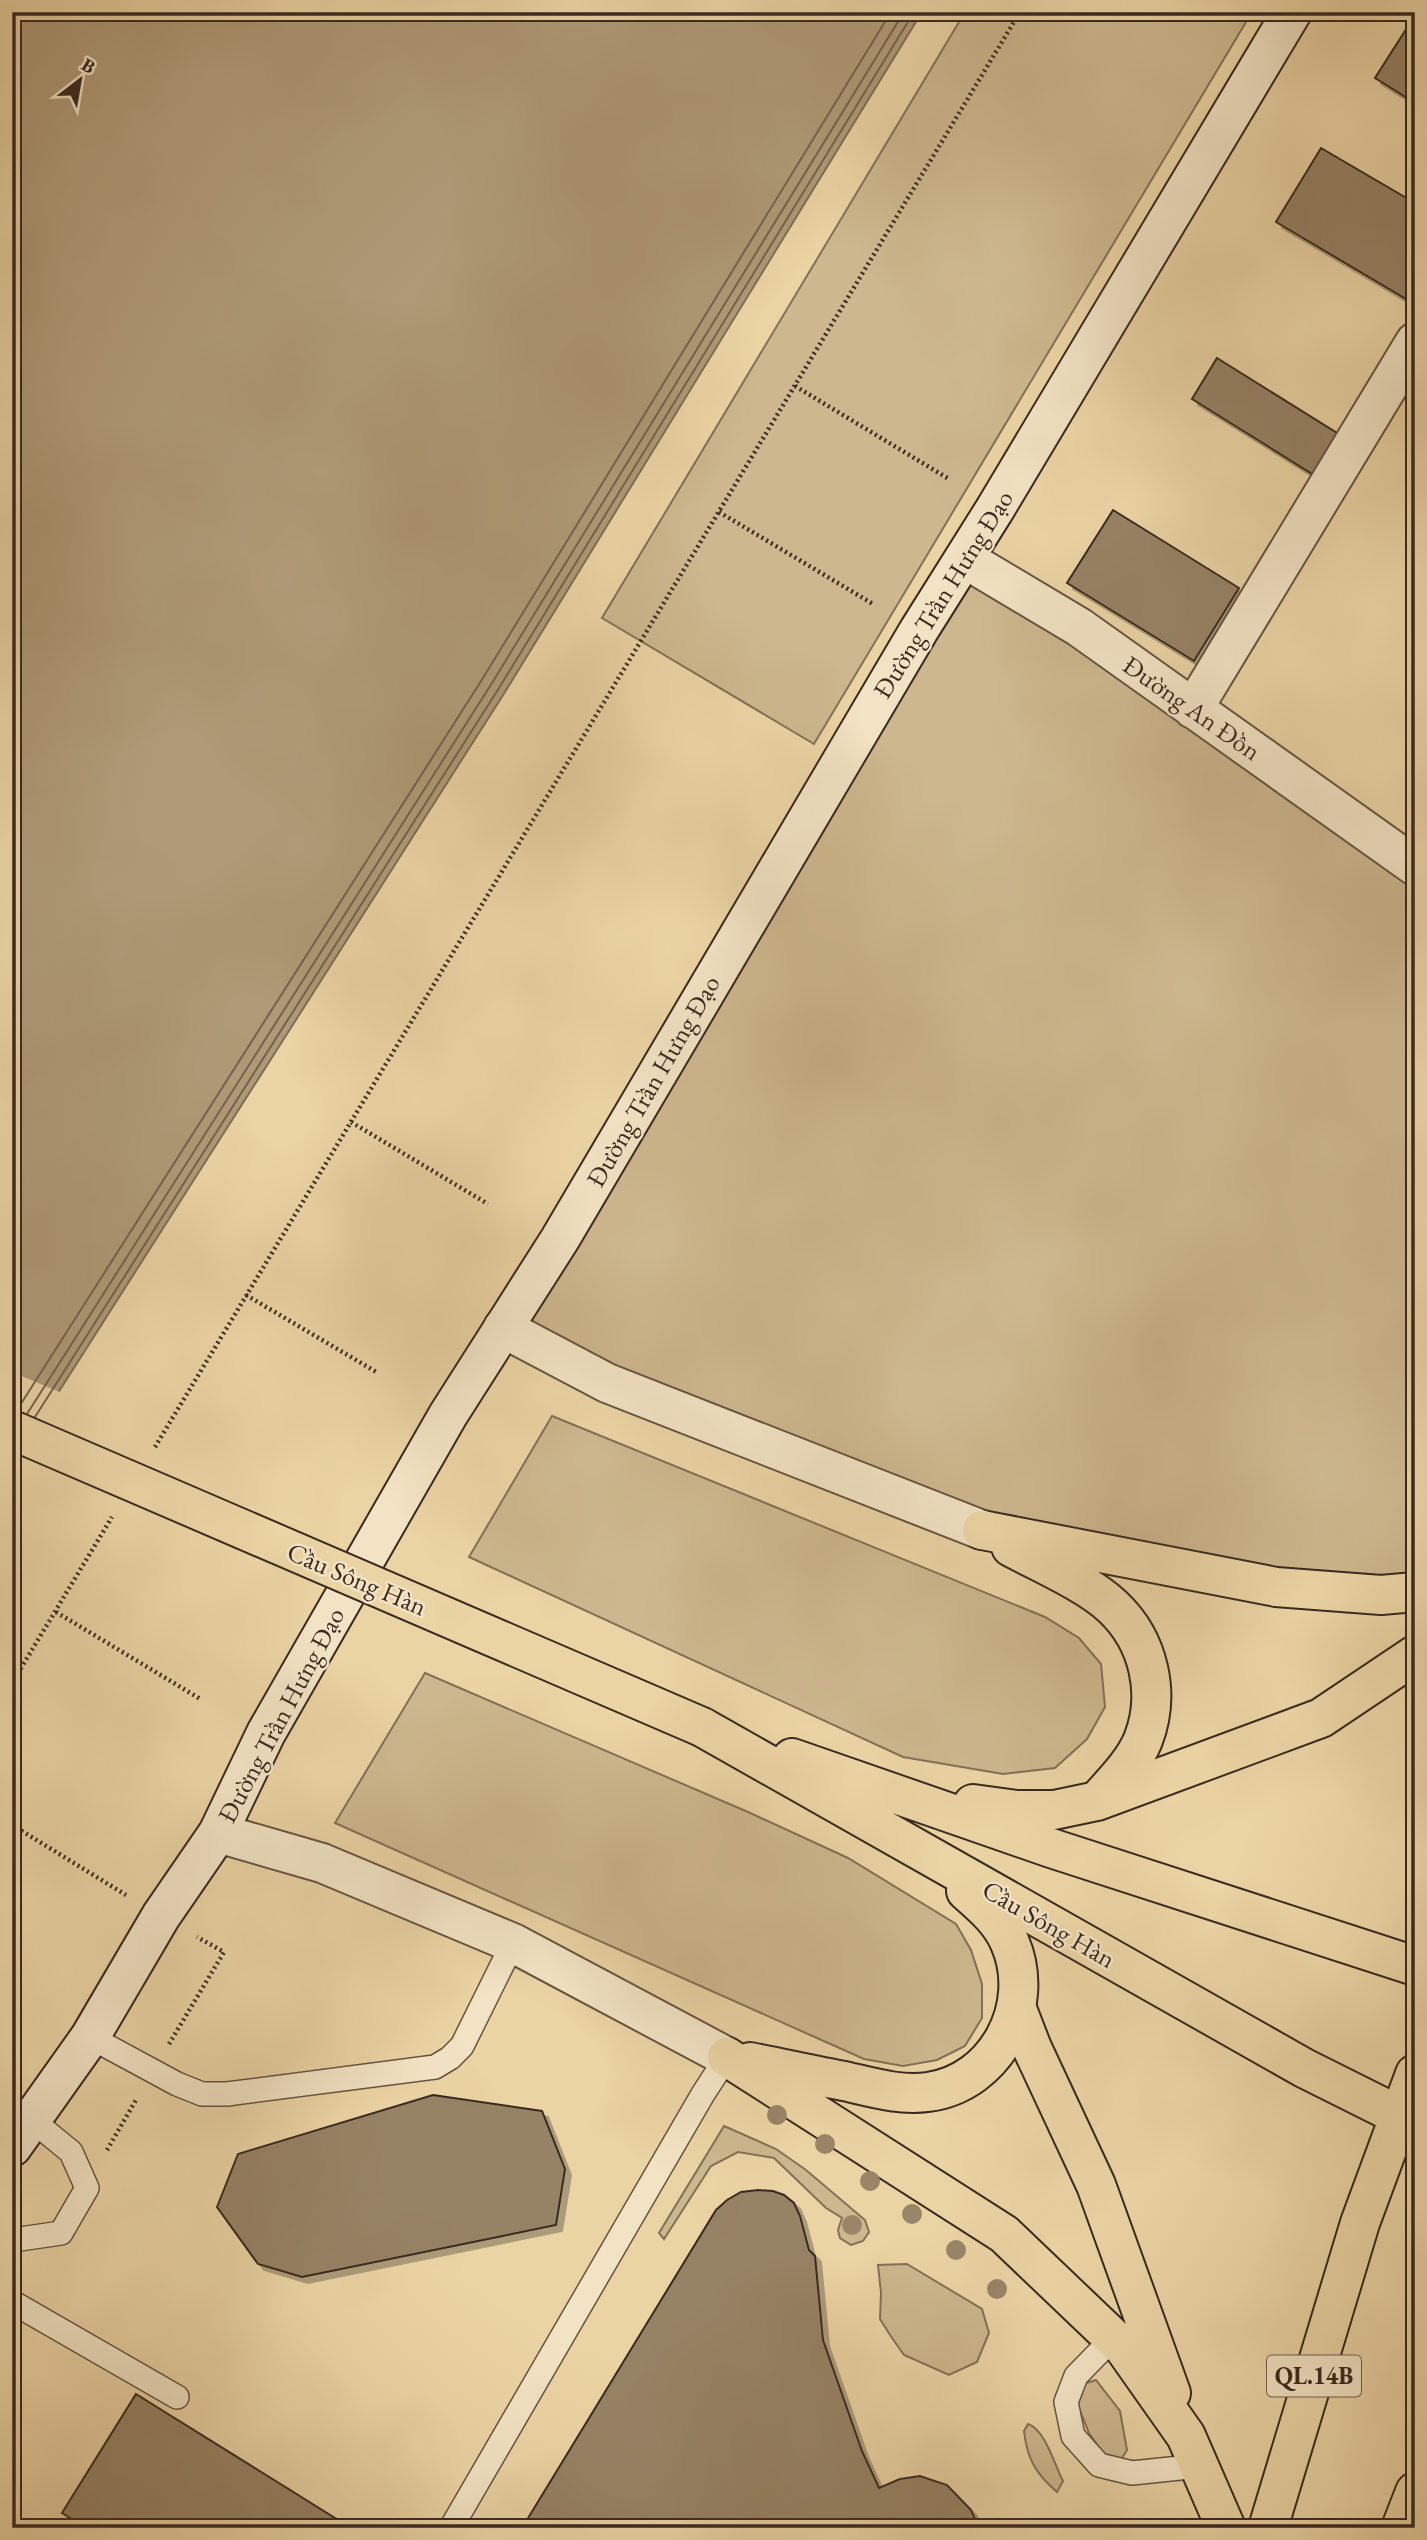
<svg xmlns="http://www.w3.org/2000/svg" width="1427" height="2540" viewBox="0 0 1427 2540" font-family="'EB Garamond',serif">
<defs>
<filter id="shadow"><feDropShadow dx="6" dy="6" stdDeviation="0" flood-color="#0004"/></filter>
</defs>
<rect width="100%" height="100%" fill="#ebd4a4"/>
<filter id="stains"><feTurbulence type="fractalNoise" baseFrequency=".00286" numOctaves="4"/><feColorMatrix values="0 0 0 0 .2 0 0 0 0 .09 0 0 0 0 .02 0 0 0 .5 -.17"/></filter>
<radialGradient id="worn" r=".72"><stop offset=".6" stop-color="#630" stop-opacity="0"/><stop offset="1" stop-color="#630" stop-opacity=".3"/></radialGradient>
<path fill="#cdb78e" stroke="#847057" stroke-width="2" d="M965 12H1252L814 744 602 618Z
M965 559 1415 868V1592L982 1530 503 1328Z
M552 1416 1045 1617 1079 1638 1101 1664 1105 1707 1087 1739 1055 1768 1003 1774 903 1757 469 1557Z
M425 1673 748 1812 848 1858 956 1924 971 1950 982 1984V2018L965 2046 937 2060 903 2066 864 2059 335 1823Z
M724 2126 776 2149 806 2170 865 2220 869 2232 863 2241 851 2245 840 2238 838 2230 842 2218 826 2208 774 2158 738 2152 711 2166 664 2239 659 2233Z
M907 2264 982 2309 989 2333 977 2362 949 2375 904 2355 890 2335 880 2319 881 2293 878 2265Z
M1096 2380 1120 2411 1127 2450 1119 2463 1104 2455 1089 2433 1077 2403 1083 2384Z
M1028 2424C1045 2429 1055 2466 1063 2481L1057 2492C1036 2474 1027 2459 1024 2431Z"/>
<path fill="#af9a77" stroke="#806d54" stroke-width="2" d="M12 12H922L505 692 42 1418 12 1476Z"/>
<path fill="#ebd4a4" d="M12 1372 62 1393 12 1480Z"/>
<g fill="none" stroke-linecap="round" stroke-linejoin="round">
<path stroke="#74624c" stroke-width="2" d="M17 1410 483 678 891 12
M27 1414 492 683 904 12
M35 1417 499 688 914 12"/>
</g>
<path fill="#968265" stroke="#3a2920" stroke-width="2" filter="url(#shadow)" d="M1412 20 1415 22V103L1375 78Z
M1321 148 1415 203V296L1411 302 1276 222Z
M1217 358 1342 436 1317 477 1192 399Z
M1113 510 1239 588 1194 661 1067 583Z
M433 2095 542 2111 565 2169 556 2225 302 2277 258 2264 217 2207 238 2154Z
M758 2190 773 2191 784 2195 794 2203 800 2216 809 2250 815 2256 823 2340 862 2451 879 2488 900 2479 920 2476 947 2485 971 2510 979 2528H522L716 2210 727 2200 741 2192Z
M136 2394 351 2528H86L62 2513Z"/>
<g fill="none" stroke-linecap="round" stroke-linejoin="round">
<defs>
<path id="service" d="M90 2037 177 2084 202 2094H227L435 2067 450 2058 462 2046 513 1943
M12 2237 20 2239 61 2233 87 2188 71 2152 32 2120
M12 2302 177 2397
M1113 2338 1076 2376 1066 2402 1073 2436 1099 2465 1132 2473 1199 2466
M451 2528 703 2094 727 2057"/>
<path id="minor" d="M965 559 1079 627 1415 866
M1193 709 1415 342
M503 1328 607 1383 982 1530
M218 1833 322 1863 513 1943 727 2057"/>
<path id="secondary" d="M12 2147 90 2037 161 1916 218 1833 266 1733 448 1415 560 1239 919 630 995 509 1292 12"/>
<path id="primary" d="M982 1530 1276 1587 1381 1595 1415 1592
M1011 1547C1041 1563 1089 1584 1113 1607 1149 1641 1161 1694 1143 1740 1134 1762 1114 1782 1098 1800
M702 1727 1304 2068 1400 2116
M792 1758 1051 1848 1415 1966
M973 1804 1016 1810H1054L1097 1801 1321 1718 1415 1655
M1017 2009 1032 2048 1096 2185 1171 2393
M727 2057 1004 2234 1113 2338 1124 2348 1186 2436 1226 2528
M750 2062C781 2068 812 2075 844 2081 871 2087 899 2096 928 2092 996 2083 1037 2006 1010 1943 1001 1921 983 1906 966 1891"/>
<path id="trunk" d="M1268 2528 1360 2223 1415 2074
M1401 2528 1415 2492"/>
</defs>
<use href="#service" stroke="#665441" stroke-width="26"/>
<use href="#minor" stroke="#665441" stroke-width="42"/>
<use href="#secondary" stroke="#3a2920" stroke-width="42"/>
<use href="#primary" stroke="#3a2920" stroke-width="42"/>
<use href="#trunk" stroke="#3a2920" stroke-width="42"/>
<path stroke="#3a2920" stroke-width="4.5" stroke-dasharray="2 3.5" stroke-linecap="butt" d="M795 386 949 479
M719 512 873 604
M351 1122 488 1204
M246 1295 378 1373
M155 1447 1020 12
M56 1612 202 1700
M12 1683 112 1517
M12 1825 126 1895
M169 2044 224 1952 197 1937
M107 2150 136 2100"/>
<use href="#service" stroke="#f2e3c4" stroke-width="23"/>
<use href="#minor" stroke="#f2e3c4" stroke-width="38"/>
<use href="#secondary" stroke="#f2e3c4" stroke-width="38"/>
<use href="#primary" stroke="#ebd4a4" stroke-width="38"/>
<use href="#trunk" stroke="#ebd4a4" stroke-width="38"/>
<defs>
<path id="primary-bridge" d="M12 1430 702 1727"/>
</defs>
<use href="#primary-bridge" stroke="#3a2920" stroke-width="42" stroke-linecap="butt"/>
<use href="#primary-bridge" stroke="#ebd4a4" stroke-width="38"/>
</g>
<g fill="#9a8568">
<circle cx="777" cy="2115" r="10"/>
<circle cx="825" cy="2144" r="10"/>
<circle cx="870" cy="2181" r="10"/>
<circle cx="912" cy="2214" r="10"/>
<circle cx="852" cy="2225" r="10"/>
<circle cx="956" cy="2250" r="10"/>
<circle cx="997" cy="2289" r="10"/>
</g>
<g text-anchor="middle" stroke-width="5" stroke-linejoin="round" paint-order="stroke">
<rect fill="#f2e3c4" stroke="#716151" stroke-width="2" x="1267" y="2355.5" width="94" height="41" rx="5"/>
<g font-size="24" font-weight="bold" fill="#3a2920">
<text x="1314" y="2384">QL.14B</text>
</g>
<g font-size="26" fill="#3a2920" stroke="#f2e3c4">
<text transform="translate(943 594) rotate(-58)" y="9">Đường Trần Hưng Đạo</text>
<text transform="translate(1192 708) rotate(35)" y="9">Đường An Đồn</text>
<text transform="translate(653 1081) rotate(-60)" y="9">Đường Trần Hưng Đạo</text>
<text transform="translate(357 1579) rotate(23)" y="9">Cầu Sông Hàn</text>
<text transform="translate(281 1715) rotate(-62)" y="9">Đường Trần Hưng Đạo</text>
<text transform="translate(1049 1924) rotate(30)" y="9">Cầu Sông Hàn</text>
</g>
</g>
<rect width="1427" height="2540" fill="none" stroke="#ebd4a4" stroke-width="42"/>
<rect x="14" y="14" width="1399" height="2512" fill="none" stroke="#3a2920" stroke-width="3.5"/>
<rect x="21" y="21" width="1385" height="2498" fill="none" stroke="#3a2920" stroke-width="2"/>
<g transform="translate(80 80) rotate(31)" stroke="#f2e3c4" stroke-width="5" paint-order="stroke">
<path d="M0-5L12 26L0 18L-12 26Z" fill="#3a2920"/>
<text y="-10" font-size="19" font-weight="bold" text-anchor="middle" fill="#3a2920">B</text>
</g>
<rect width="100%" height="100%" filter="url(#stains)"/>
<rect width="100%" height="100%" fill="url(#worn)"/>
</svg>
